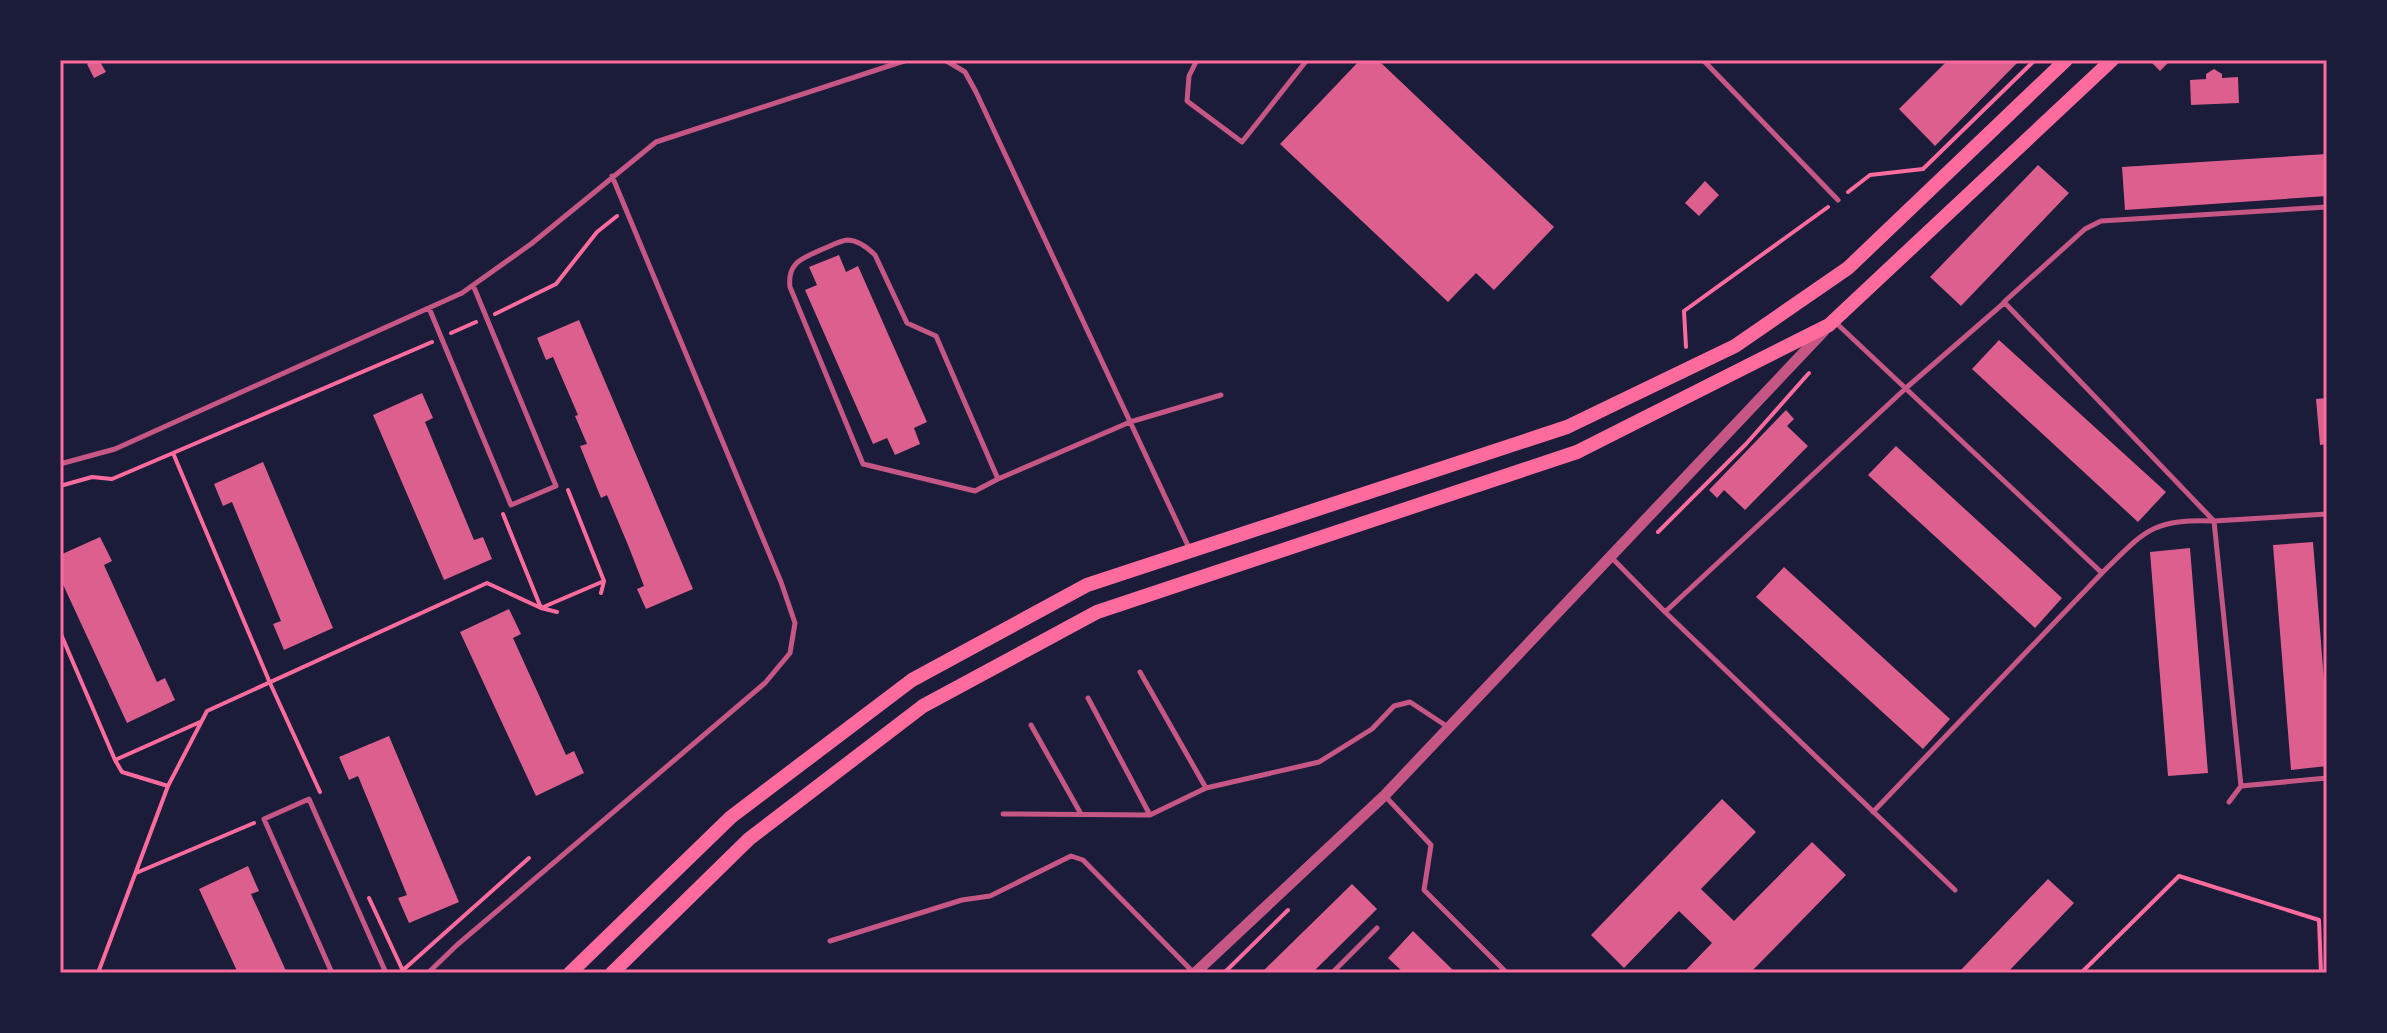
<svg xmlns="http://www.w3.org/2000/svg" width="2387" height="1033" viewBox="0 0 2387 1033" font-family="Mulish,sans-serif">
<rect width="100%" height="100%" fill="#1b1b3a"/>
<path fill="#dd5f8e" d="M93 60H99L106 72 94 78 87 64Z
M1360 60H1378L1554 227 1494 290 1476 273 1448 302 1280 144Z
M1948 60H2020L1935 146 1899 109Z
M2149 60H2171L2160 71Z
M2214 69 2222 74V78L2238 77 2239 103 2191 105 2190 80 2206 79V74Z
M2327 154V196L2125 210 2122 167Z
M2038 165 2069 193 1961 306 1930 277Z
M1705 181 1719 195 1699 216 1685 203Z
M839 255 846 272 858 266 927 422 914 428 920 444 895 455 887 438 873 444 805 290 817 285 809 267Z
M579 320 693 589 646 609 637 589 644 586 628 545 607 495 601 498 580 446 587 444 575 416 578 415 553 357 546 360 537 338Z
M1999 340 2166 492 2138 522 1972 369Z
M422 393 433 418 425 422 474 540 483 537 492 559 444 580 373 415Z
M2327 398V444L2320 445 2316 399Z
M1786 410 1794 419 1787 426 1808 446 1745 510 1724 490 1717 498 1709 490Z
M1896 446 2062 598 2035 628 1868 475Z
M263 462 333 628 284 650 273 624 281 621 232 502 223 506 214 484Z
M100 537 112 561 104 565 157 682 165 678 175 700 127 723 60 578V555Z
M2313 542 2327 718V766L2291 770 2273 545Z
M2190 548 2208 773 2168 776 2150 552Z
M1784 567 1950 719 1923 749 1756 597Z
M509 609 521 634 513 638 566 755 574 751 584 773 536 796 460 632Z
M389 736 459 902 409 923 398 898 407 895 358 776 349 780 339 757Z
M1722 799 1756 832 1701 889 1734 921 1812 842 1846 875 1750 973H1683L1712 943 1679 911 1624 968 1591 935Z
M248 866 259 891 251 894 287 973H238L199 889Z
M2048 879 2074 903 2007 973H1958Z
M1352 884 1377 909 1312 973H1261Z
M1413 931 1456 973H1404L1388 958Z"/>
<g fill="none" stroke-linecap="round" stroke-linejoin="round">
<path stroke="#ff6b9d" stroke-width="4" d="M1848 192 1870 175 1923 169 2035 60
M495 314 556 284 597 232 617 216
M451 333 476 322
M1686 347 1684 311 1828 207
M173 453 432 342
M60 486 92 477 112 479 173 453 270 683 320 792
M503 514 541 608 557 612
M1658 532 1746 444 1809 373
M601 593 604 581
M60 632 115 760
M168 786 122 772 115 760 200 722
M136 873 254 823
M369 898 403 971
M402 971 529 858
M98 973 168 786 207 711 487 583 541 608 604 581 568 490
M1224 973 1288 910
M2081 973 2179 876 2319 920 2321 973"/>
<path stroke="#c65784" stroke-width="5" d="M945 60 965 72 976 92 1190 550
M1197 60 1189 76 1187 101 1242 142 1307 60
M1703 60 1838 200
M429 308 511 505 556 486 473 285
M1834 321 2102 573C2145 531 2151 519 2214 521L2004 302 2085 229 2101 221 2327 207
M60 464 115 449 462 293 531 244 656 142 907 60
M998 479 975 491 863 464 790 287C787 262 803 258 823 249 831 246 839 241 847 240 858 240 868 248 875 255L907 323 936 336 998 479 1130 422 1221 395
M1611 557 1665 612 1955 890
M1665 612 1906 388 2004 303
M1140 672 1206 788 1319 762 1372 729 1394 706 1410 702 1448 727
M1088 698 1150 815 1206 788
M1031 725 1081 814
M2241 786 2214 521 2327 514
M1385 796 1431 845 1424 890 1507 973
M2229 802 2241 786 2327 778
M1873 812 2102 573
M1003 814 1150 815
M830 941 962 900 990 896 1071 856 1083 860 1193 972
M332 973 264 819 309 799 386 973
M428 973 457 945 765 683 790 653 795 623 781 582 612 176
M1332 973 1377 928"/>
<path stroke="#c65784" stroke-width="11" d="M1195 973 1385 795 1824 331"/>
<path stroke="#ff6b9d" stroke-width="14" d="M570 973 731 817 912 680 1087 585 1567 427 1735 346 1848 268 2066 60
M612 973 749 839 923 706 1097 612 1577 452 1829 325 2112 60"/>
</g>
<rect width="2387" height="1033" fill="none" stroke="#1b1b3a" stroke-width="124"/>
<rect x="62" y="62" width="2263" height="909" fill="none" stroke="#ff6b9d" stroke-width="3"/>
</svg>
